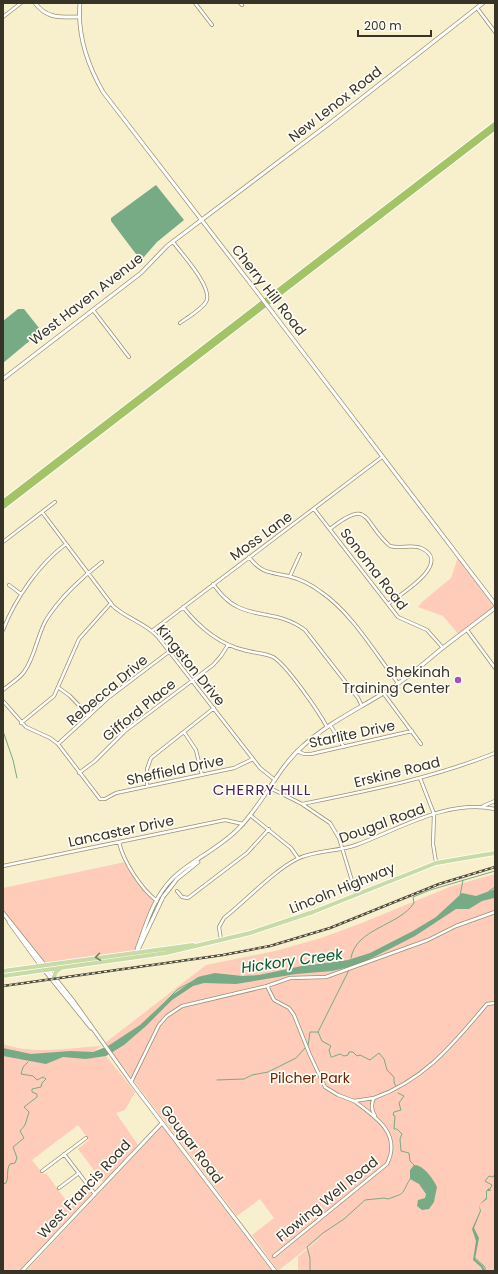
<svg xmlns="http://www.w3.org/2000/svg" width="498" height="1274" viewBox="0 0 498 1274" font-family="Poppins,sans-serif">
<rect width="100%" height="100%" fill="#f8f0cd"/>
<path fill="#feccb9" d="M458 557 495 605V607L459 635 443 616 418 607 422 602 451 578Z
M125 862 149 896 155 901 136 951 45 964 3 911V888Z
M495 874V1271H298V1257L328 1231 278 1271 252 1235 274 1218 260 1199 237 1216 105 1043 206 965 275 951 321 938 359 924 452 886Z
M3 1044C35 1055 68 1048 101 1046L84 1059 106 1056 135 1092 125 1110 116 1113 138 1145 103 1182 78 1149 89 1140 78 1125 32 1160 43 1174 46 1173 68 1203 88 1187 93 1193 19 1271H3Z
M162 1126 272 1271H26Z"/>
<path fill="#77ab85" d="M156 185 184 220 157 242 143 258H139L111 221V218Z
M18 309H24L39 328V333L3 363V321Z
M495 889 494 898 482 901 469 909H456L415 936 366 961 349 967 332 971 296 974 236 984 204 983 193 986 172 1000 146 1026 124 1045 106 1056 86 1059 63 1057 46 1064 3 1056V1048L31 1054 70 1051 93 1052 108 1046 140 1025 171 996 198 977 215 973 242 976 259 975 302 966 348 960 370 953 413 931 436 917 462 893 476 896Z
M414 1165C423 1164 434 1180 437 1187L434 1202 429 1209 422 1210 417 1206 418 1200 425 1198 426 1194 419 1184 410 1179V1170Z
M489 1188 491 1191H487V1199L479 1205 481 1211 474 1228 479 1238 475 1259 483 1266 485 1271H483L481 1267 473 1260 476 1241 472 1229 480 1211 479 1205 486 1198V1191Z"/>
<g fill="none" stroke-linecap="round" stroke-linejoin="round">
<path stroke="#77ab85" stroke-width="1" d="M3 731 13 760 17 778
M489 891 495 887
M460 896 463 880
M351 958C356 928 399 926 414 903L413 897 430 890 495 871
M162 1005 178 989 203 976
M318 1032 349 970
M308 1046 310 1032H318L322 1041 331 1046 329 1050 331 1057
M332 1057 340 1054 344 1056 348 1055 349 1052H353L357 1056 360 1055 370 1060 379 1053 384 1059 387 1070 394 1077V1082L396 1087
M217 1080 244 1079 252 1075 268 1072 296 1058 305 1048
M398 1093 404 1096 399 1103 401 1110 394 1112 393 1115 395 1116 394 1129H397L402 1134 400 1139 401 1151 409 1153 410 1161 414 1165
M3 1184 6 1183C9 1176 6 1170 10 1164L15 1163 17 1158 13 1147 24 1138 20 1131 25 1125 29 1112 24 1107 37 1097V1094L32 1092V1089L41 1087 42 1083 46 1079 43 1077 37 1080 33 1076 21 1074 23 1067 28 1062
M490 1189 492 1185 485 1181 489 1176 493 1177 495 1174
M475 1258 485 1267V1271
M310 1271V1258L307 1247 323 1233 344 1219 365 1200 384 1198 388 1199C407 1192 400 1196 410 1179"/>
<defs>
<path id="minor" d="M195 3 212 25
M240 3 242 5
M477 8 495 32
M3 17 21 3
M173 242C181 253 214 288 206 302 201 310 188 317 180 323
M93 310 129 357
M314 509 398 617 427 630 443 648
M42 512 113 606C127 619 146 623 158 637L260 768 275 780
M330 529C371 497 362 522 390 546 400 549 412 544 421 548 454 563 399 595 388 604
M3 542 55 502
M249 557C262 574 270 572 288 576 300 579 312 585 321 592 352 613 375 653 398 683
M290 576 300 554
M213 584C220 593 227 602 238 607 261 618 281 612 305 630L358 698 362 706
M9 585 21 594
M183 607C199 627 218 644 244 650 253 653 265 653 273 657 286 664 319 712 327 727
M3 630C15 599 39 564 66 544
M467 630 495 668
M152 631 382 457
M59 688 70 696 89 716
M3 690C10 684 19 679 24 672 35 657 37 636 46 620 59 599 82 577 102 562
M384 694 421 744
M3 701 26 727 50 738 58 744 100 799H105L116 793 234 768 253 759
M21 723 54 696 79 639 111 603
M330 725 344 747
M184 732 196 750 202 775
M58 744 108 698 170 651
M297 751 304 754H311L412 731
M79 773 95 761 125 731 213 665 221 656 228 645
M420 778 434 814 433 844 436 862
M147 786V769L151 758 214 708
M270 788 302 804 330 823 339 838 356 894
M302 804C367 791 433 778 495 753
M483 806 495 801
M250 815 291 848 298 858
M119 842C123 861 141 889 157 901
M3 866 225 820 243 824
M177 891 182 897 188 898 247 853 269 829
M221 940 219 927 224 918C247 900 272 872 297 859 315 850 337 852 356 845 400 829 446 799 495 809
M267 986 274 1000 289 1008 294 1015 310 1055 325 1087 338 1095 354 1101 374 1098
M131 1082 159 1025 167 1016 182 1006 267 986 290 978 326 977 428 940 456 926 495 912
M375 1116C371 1110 371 1104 374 1098 425 1080 453 1044 487 1004L495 1003
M64 1154 94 1193
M42 1171 86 1138
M59 1188 79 1173
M274 1256 387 1164C402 1134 376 1117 354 1101"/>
<path id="tertiary" d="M35 3C47 19 60 17 79 17
M80 3C77 35 87 64 103 92L257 292
M273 313 495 604
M3 379 141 273 167 246 330 123 483 3
M3 913 74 1002 131 1082 275 1271
M9 922 41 966 91 1028
M137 952 163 897 177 879 198 862
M137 954V949C146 925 153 898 172 879 191 860 219 849 239 828 264 803 277 768 304 745 327 724 356 710 382 694 403 682 422 665 440 650 458 636 477 622 495 608
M22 1271 162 1123"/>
<path id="primary" d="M3 971 193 945
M3 976 166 953 250 933 313 912 436 863 495 853
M54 977 56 972 60 969"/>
<path id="motorway" d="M3 502 495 124
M3 507 495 128"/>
</defs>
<use href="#minor" stroke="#999171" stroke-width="4"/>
<use href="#tertiary" stroke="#999171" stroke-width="4.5"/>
<use href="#primary" stroke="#fff" stroke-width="5.5"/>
<use href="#motorway" stroke="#fff" stroke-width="6"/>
<use href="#minor" stroke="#fff" stroke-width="2.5"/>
<use href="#tertiary" stroke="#fff" stroke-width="3"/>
<use href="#primary" stroke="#c8dba4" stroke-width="4"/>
<use href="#motorway" stroke="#a4c367" stroke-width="4.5"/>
<defs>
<path id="rail" d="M3 986 223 955 270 946 330 928 439 884 495 867"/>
</defs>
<use href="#rail" stroke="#4f4b3b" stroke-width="2.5"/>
<use href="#rail" stroke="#fffdf6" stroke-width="1" stroke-dasharray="3" stroke-linecap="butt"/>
<defs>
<path id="tertiary-bridge" d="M257 292 273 313"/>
</defs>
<use href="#tertiary-bridge" stroke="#999171" stroke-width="4.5" stroke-linecap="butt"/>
<use href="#tertiary-bridge" stroke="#fff" stroke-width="3"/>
</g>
<defs><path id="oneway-chevron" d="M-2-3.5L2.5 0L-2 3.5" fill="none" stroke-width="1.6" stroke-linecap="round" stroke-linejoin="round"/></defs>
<use stroke="#787f5f" href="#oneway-chevron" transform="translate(98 957) rotate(172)"/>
<circle fill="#a650bd" stroke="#fffdf6" stroke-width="1.5" cx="458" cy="680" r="4"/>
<g text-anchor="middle" stroke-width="3.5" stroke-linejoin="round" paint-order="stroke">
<g font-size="14" fill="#373427" stroke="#fffdf6">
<text transform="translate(335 104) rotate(-38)" y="5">New Lenox Road</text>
<text transform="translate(269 290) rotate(52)" y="5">Cherry Hill Road</text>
<text transform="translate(86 299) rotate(-38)" y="5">West Haven Avenue</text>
<text transform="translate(261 536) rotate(-36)" y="5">Moss Lane</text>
<text transform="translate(374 569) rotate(52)" y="5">Sonoma Road</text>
<text transform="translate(191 665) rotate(51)" y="5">Kingston Drive</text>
<text transform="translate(107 690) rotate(-40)" y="5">Rebecca Drive</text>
<text transform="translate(139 710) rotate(-39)" y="5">Gifford Place</text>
<text transform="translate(352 734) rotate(-12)" y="5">Starlite Drive</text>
<text transform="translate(175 770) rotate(-12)" y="5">Sheffield Drive</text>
<text transform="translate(397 772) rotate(-14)" y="5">Erskine Road</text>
<text transform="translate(382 823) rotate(-20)" y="5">Dougal Road</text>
<text transform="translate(121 831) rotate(-12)" y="5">Lancaster Drive</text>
<text transform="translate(342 888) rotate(-22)" y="5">Lincoln Highway</text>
<text transform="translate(192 1144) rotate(53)" y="5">Gougar Road</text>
<text transform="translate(84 1189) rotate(-47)" y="5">West Francis Road</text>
<text transform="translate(327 1199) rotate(-39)" y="5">Flowing Well Road</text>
</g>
<g font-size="14" fill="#373427" stroke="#fffdf6" text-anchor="end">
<text x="450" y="677">Shekinah<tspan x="450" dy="16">Training Center</tspan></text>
</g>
<g font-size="14" fill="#6b2502" stroke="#fffdf6">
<text x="310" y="1083">Pilcher Park</text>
</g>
<g font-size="15" letter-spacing="1" fill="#491f54" stroke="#fffdf6">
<text x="262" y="795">CHERRY HILL</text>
</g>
<g font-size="15" font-style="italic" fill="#005b2b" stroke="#fffdf6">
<text transform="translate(292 961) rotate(-8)" y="5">Hickory Creek</text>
</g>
</g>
<rect width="498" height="1274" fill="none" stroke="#373427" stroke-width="8"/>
<path d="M358 30v6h73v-6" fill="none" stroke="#373427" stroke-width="2"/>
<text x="364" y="30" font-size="12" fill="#373427" stroke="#fffdf6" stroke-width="3" paint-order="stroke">200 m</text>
</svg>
